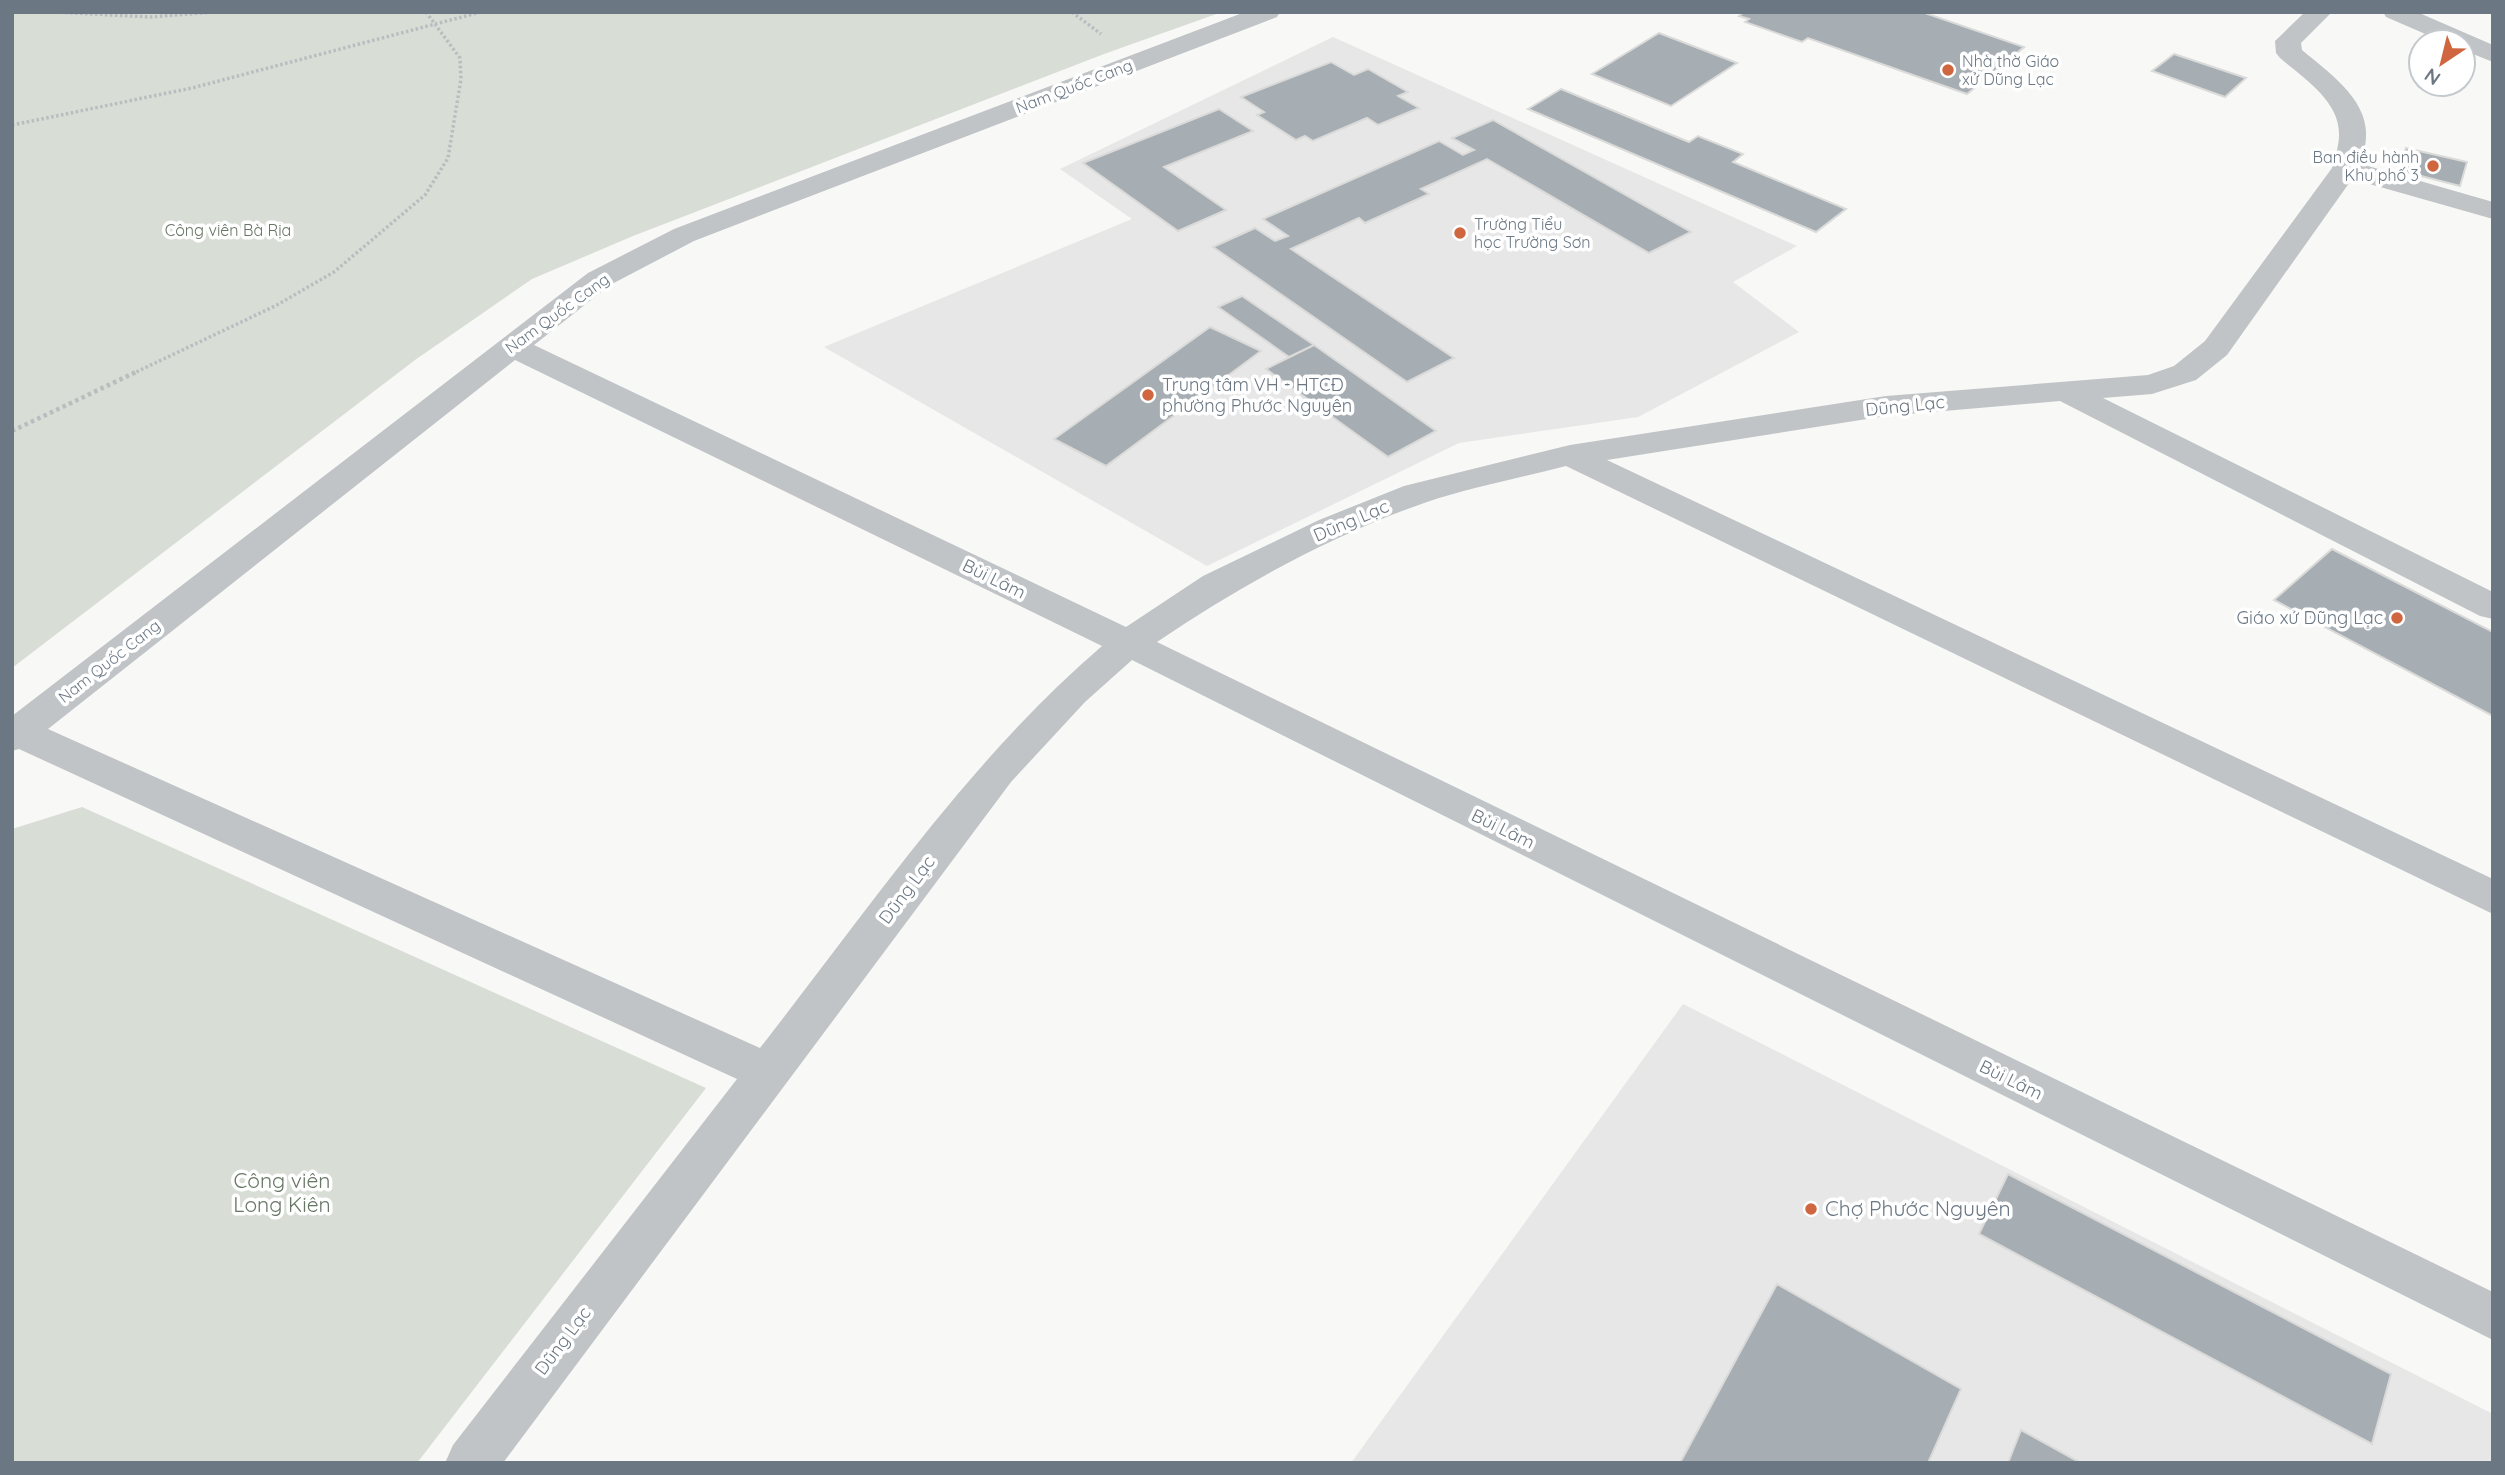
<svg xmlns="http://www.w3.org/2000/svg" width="2505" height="1475" viewBox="0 0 2505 1475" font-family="Quicksand,sans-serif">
<rect width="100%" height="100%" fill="#f8f8f6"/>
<path fill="#e6e7e6" d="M1333 37 1797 246 1733 282 1799 332 1638 417 1459 443 1207 566 824 347 1132 219 1060 169Z
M1683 1004 2493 1414V1463H1351Z"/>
<path fill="#d8ddd6" d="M12 12H1222L1104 54 633 236 532 279 415 360 12 668Z
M82 807 706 1088 417 1463H12V829Z"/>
<path fill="#a6adb3" stroke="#dadad9" stroke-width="2" d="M1744 12H1922L2024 47 1967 94 1808 38 1802 42 1745 22 1749 19 1739 16Z
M1659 33 1737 63 1671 106 1592 74Z
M2174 54 2246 78 2225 97 2152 71Z
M1331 62 1354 75 1368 69 1408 92 1398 96 1419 108 1378 125 1367 118 1313 141 1305 136 1296 140 1257 115 1264 112 1241 97Z
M1561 89 1689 142 1698 136 1743 154 1733 162 1846 209 1816 232 1528 109Z
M1219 109 1253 131 1164 167 1226 210 1178 231 1083 163Z
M1493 120 1691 232 1649 253 1487 159 1421 189 1429 194 1365 223 1359 218 1291 249 1454 358 1407 382 1213 247 1255 228 1275 241 1288 236 1263 219 1439 141 1463 155 1474 150 1452 138Z
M2406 148 2467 162 2460 186 2398 170Z
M1242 296 1314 345 1289 357 1218 307Z
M1210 327 1261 351 1106 466 1054 439Z
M1314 345 1436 431 1388 457 1266 369Z
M2332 549 2493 632V716L2274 600Z
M2008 1174 2391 1374 2372 1444 1979 1234Z
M1777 1284 1961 1389 1928 1463H1680Z
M2021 1430 2081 1463H2008Z"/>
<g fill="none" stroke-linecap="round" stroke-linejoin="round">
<path stroke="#babdbf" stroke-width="3.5" stroke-dasharray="2.5 2.5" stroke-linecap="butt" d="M55 12 150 17 214 12
M1072 12 1101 34
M12 125 192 88 481 12
M132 374 275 306 334 272 425 195 448 158 461 79 460 58 426 12"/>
<path stroke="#babdbf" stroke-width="4.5" stroke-dasharray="3.5 3.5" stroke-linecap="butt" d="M12 431 136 372"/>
<path fill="#c0c4c7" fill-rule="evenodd" d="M1245 12H1280L1277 17 694 241 610 285 534 345 1126 627 1203 576 1319 520 1404 486 1570 445 1886 396 2148 375 2174 366 2205 341 2332 168C2335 157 2339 146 2339 135 2340 101 2303 78 2280 58L2276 53 2275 41 2305 12H2332L2301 43 2302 50C2327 71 2368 99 2366 136 2366 145 2363 155 2361 164L2493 202V219L2352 179 2227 355 2196 380 2152 394 2103 398 2493 592V619L2480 616 2060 401 1886 416 1607 460 2493 879V914L1566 466C1520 478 1472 487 1427 502 1331 535 1240 586 1157 642L2493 1292V1340L1132 660 1085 702 1011 782 503 1463H445L453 1445 737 1079 19 749 12 751V716L588 273 674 229ZM515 360 1102 646C970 759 867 911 760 1048L48 729Z
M2383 12H2417L2493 45V62L2463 50V42H2444L2386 17Z"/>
</g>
<g fill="#cf6640" stroke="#fff" stroke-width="2.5">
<circle cx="1948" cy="70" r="7"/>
<circle cx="2433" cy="166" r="7"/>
<circle cx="1460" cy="233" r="7"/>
<circle cx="1148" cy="395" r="7"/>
<circle cx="2397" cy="618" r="7"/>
<circle cx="1811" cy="1209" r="7"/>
</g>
<g text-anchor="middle" stroke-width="7" stroke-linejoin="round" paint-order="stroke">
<g font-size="16" fill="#6b7884" stroke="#fff" text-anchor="start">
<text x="1962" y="67">Nhà thờ Giáo<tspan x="1962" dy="18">xứ Dũng Lạc</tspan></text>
<text x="2419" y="163" text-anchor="end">Ban điều hành<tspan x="2419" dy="18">Khu phố 3</tspan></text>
<text x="1474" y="230">Trường Tiểu<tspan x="1474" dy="18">học Trường Sơn</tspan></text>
</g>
<g font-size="16" fill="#6b7884" stroke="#fff">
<text transform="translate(1074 86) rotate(-21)" y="6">Nam Quốc Cang</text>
<text transform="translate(557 313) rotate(-36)" y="6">Nam Quốc Cang</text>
<text transform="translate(109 661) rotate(-38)" y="6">Nam Quốc Cang</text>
</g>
<g font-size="16" fill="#677665" stroke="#fff">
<text x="228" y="236">Công viên Bà Rịa</text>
</g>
<g font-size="18" fill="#6b7884" stroke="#fff" text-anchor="start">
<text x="1162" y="391">Trung tâm VH - HTCĐ<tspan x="1162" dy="21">phường Phước Nguyên</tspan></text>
<text x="2383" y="624" text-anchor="end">Giáo xứ Dũng Lạc</text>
</g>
<g font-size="18" fill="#6b7884" stroke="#fff">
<text transform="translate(1905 406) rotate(-6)" y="6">Dũng Lạc</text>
<text transform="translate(1351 521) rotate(-23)" y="6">Dũng Lạc</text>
<text transform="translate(994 579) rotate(26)" y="6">Bùi Lâm</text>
<text transform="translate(1503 829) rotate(26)" y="6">Bùi Lâm</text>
<text transform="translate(907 890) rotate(-53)" y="6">Dũng Lạc</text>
<text transform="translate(2011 1080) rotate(26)" y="6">Bùi Lâm</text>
<text transform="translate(563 1341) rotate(-53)" y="6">Dũng Lạc</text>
</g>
<g font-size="21" fill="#677665" stroke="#fff">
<text x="282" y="1188">Công viên<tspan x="282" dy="24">Long Kiên</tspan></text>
</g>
<g font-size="21" fill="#6b7884" stroke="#fff" text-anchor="start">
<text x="1825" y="1216">Chợ Phước Nguyên</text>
</g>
</g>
<rect width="2505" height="1475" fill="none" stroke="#6b7884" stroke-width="28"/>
<g transform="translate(2442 63) rotate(215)"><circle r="33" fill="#ffffff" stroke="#c4c9ce" stroke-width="2"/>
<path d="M0-5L12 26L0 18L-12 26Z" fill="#cf6640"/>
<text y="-10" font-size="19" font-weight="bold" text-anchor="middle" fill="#6b7884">N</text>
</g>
</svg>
